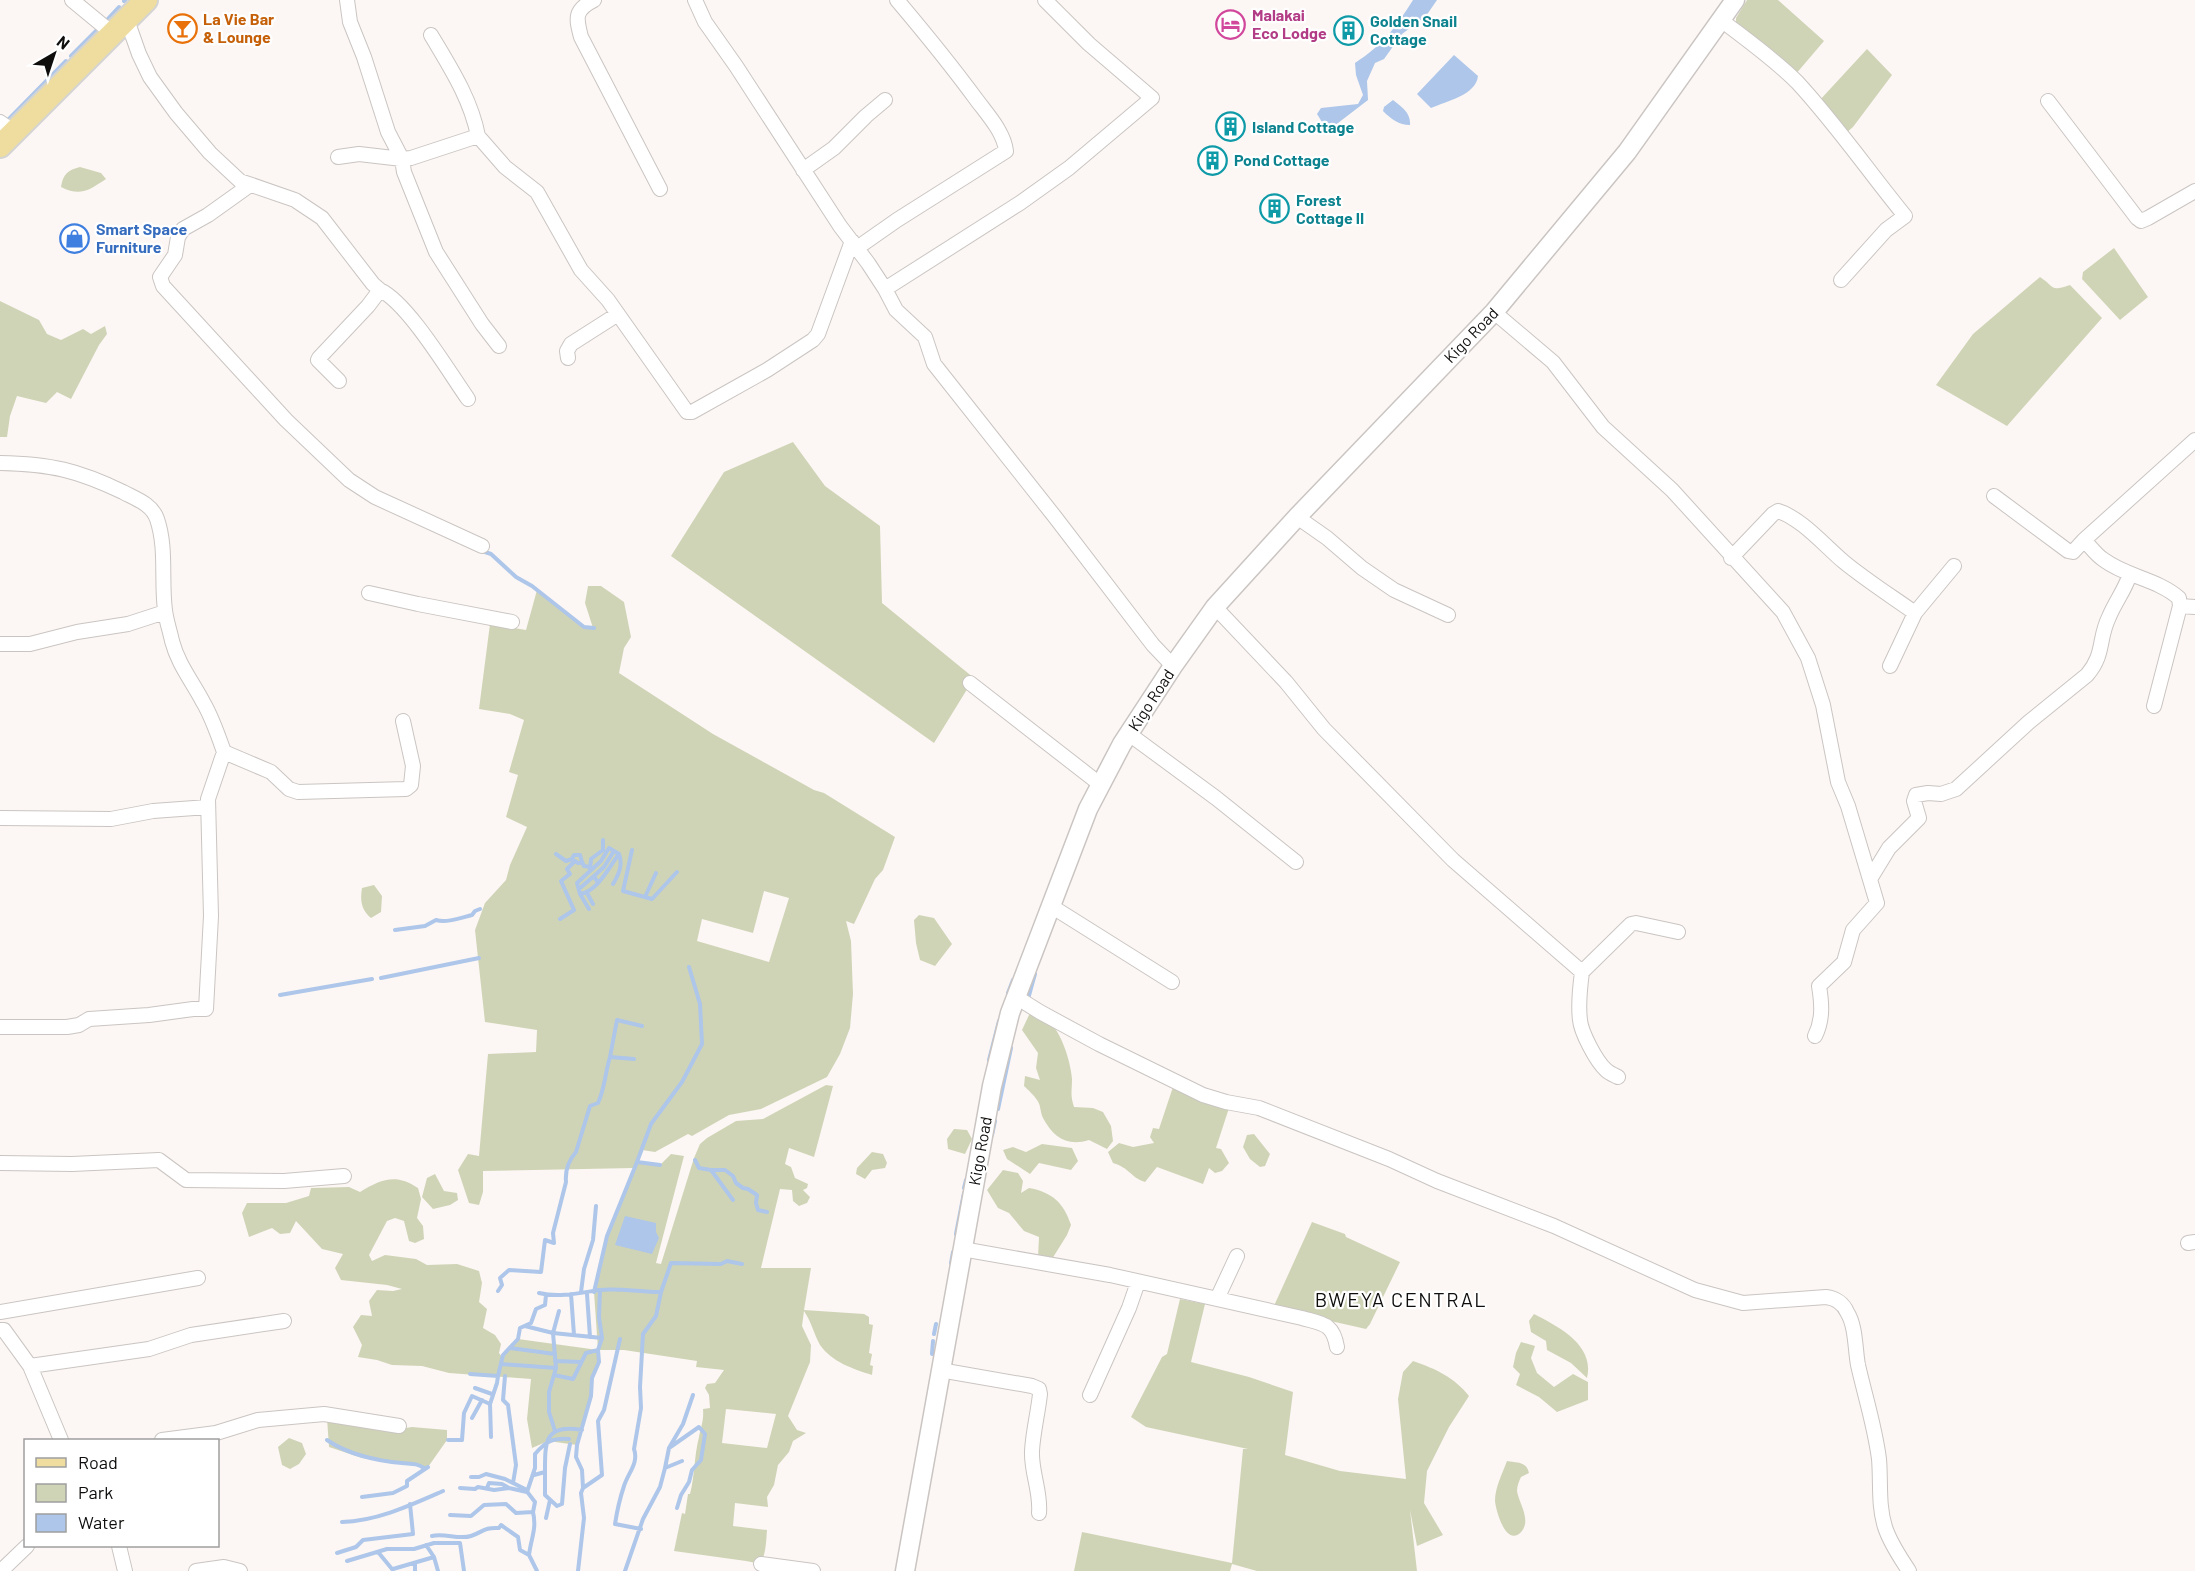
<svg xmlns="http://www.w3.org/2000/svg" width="2195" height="1571" viewBox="0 0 2195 1571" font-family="Barlow,sans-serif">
<rect width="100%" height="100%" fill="#fcf7f4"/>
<path fill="#d0d4b6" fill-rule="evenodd" d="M1747 0H1778L1824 41 1795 75 1736 24V18Z
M1867 49 1892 75 1853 127 1846 133 1819 101Z
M80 167 101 173 106 179C89 190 81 197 61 187 63 174 68 170 80 167Z
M2114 248 2148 297 2120 320 2082 279 2083 272Z
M2040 277C2055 287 2050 292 2070 285L2102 318 2007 426 1936 385 1973 334Z
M0 301 39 320 47 334 61 340 83 329 91 334 105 326 107 334 99 345 71 399 57 392 46 403 17 396 10 416 7 437H0Z
M793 442 825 486 880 526 882 603 974 678 934 743 671 556 724 472Z
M588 586H601L624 602 631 637 624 648 619 673 713 734 814 790 824 793 895 837 883 870 875 879 854 924 846 921 851 941 853 994 850 1028 840 1054 827 1077 761 1109 729 1115 692 1136 688 1134 655 1152 642 1150 637 1161 660 1165 671 1154 684 1156 656 1263 661 1264 694 1158 700 1144 707 1138 736 1121 763 1119 826 1085 833 1086 814 1157 789 1148 785 1164 791 1167 795 1178 808 1184 807 1188 803 1190 810 1197 807 1203 799 1206 793 1201 792 1190 780 1189 761 1268H811L804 1310 864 1314 869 1317V1324L873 1325 869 1353 872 1354 870 1365 873 1366 872 1375C853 1369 832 1362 820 1345 814 1334 811 1321 804 1311L802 1326 811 1345 810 1362 788 1416 797 1430 806 1433 793 1441 789 1452 778 1465 774 1485 767 1497 768 1507 735 1503 733 1526 767 1530C766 1544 766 1551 761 1564L746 1561 674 1551 682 1513 685 1514 688 1494H690C695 1475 694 1456 699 1437 701 1427 704 1420 703 1409L710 1408 709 1395 705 1388 707 1384 715 1383 724 1370 696 1367 697 1361 624 1350H598L599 1362 592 1378 591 1396 577 1445 548 1441 532 1448 527 1419 531 1379 449 1373 422 1366 392 1365 377 1360 358 1357 362 1345 353 1327 361 1315 372 1316 369 1301 377 1290 393 1291 402 1289 387 1285 341 1280 335 1268 343 1254 322 1249 296 1221 290 1233 280 1234 272 1228 249 1237 242 1213 247 1203H286L309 1196 311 1188 349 1187 360 1192C381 1179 396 1173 418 1188L421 1199 417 1218 423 1226 424 1239 415 1243 409 1241 404 1221 395 1218 387 1221 369 1255 372 1261 385 1255 416 1259 427 1265 457 1264 479 1271 482 1283 479 1302 487 1309 483 1328 495 1335 501 1344 499 1353 502 1357 518 1339 598 1350 594 1292 607 1236 634 1168 483 1171V1192L479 1205 469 1203 458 1170 468 1154 479 1156 488 1054 536 1052 537 1030 485 1022 475 930 485 903 506 880 510 865 527 827 506 817 518 775 509 772 524 720 510 714 479 709 490 624 526 630 537 590 584 627 593 628 585 603ZM764 891 789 898 769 962 697 941 702 919 753 933ZM726 1409 776 1414 767 1448 722 1443Z
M374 885 382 896 381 912 371 918C361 910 360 900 362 888Z
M919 915 934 918 952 944 935 966 920 960 916 943 914 920Z
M1029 1015C1033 1015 1039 1015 1043 1017 1060 1025 1071 1062 1072 1079 1072 1091 1070 1095 1074 1107L1093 1108 1103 1112 1111 1126 1113 1141 1107 1149 1089 1140C1067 1147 1053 1137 1043 1118 1040 1112 1041 1105 1037 1100 1034 1095 1028 1090 1024 1086L1025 1076 1040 1080 1036 1068 1038 1053 1022 1030Z
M1173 1087 1229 1108 1216 1148 1221 1149 1229 1163 1222 1171 1215 1173 1209 1168 1203 1184 1157 1167 1145 1182C1130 1177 1130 1168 1113 1163L1108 1152 1119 1143 1133 1147 1154 1143 1150 1137 1153 1128 1159 1129Z
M954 1129 967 1130 972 1139 965 1154 948 1149 947 1139Z
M1254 1134 1270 1154 1265 1166 1260 1167 1250 1159 1243 1147 1247 1135Z
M1042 1144 1072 1148 1078 1161 1071 1170 1039 1163 1030 1174 1007 1159 1003 1150 1013 1147 1026 1152Z
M872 1152 883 1154 887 1163 885 1168 872 1170 865 1179 856 1174 857 1168Z
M1003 1170 1018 1173 1023 1181 1021 1193 1029 1188C1052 1192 1064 1203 1071 1225L1067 1235 1052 1259 1038 1257 1039 1237 1024 1231 1009 1213 998 1208 987 1190Z
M435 1174 444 1191 457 1193 458 1200 450 1205 433 1209 422 1197 427 1178Z
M1312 1222 1345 1234 1346 1237 1400 1262 1370 1324 1366 1329 1273 1308Z
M1180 1299 1205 1304 1191 1362 1249 1377 1293 1392 1285 1455 1340 1471 1406 1479 1398 1399 1403 1372 1413 1361C1436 1369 1454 1377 1469 1396L1449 1427 1427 1471 1424 1503 1443 1535 1417 1546 1410 1510 1417 1571H1257L1232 1564 1230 1571H1074L1082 1532 1232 1563 1243 1449H1248L1146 1427 1131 1417 1162 1357 1167 1354Z
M1534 1314C1559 1327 1595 1345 1587 1378L1571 1363 1547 1350 1546 1341 1531 1332 1529 1321Z
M1521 1342 1535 1346 1531 1358 1537 1373 1554 1387 1573 1374 1588 1382V1400L1557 1412 1539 1397 1516 1385 1520 1374 1513 1367 1516 1353Z
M327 1418 400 1429 412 1427 447 1430V1440L428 1467 424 1468 417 1463 403 1464 362 1458 329 1447Z
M289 1438 302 1443 306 1454 299 1464 290 1469 282 1465 278 1447Z
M1507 1461C1517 1463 1526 1461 1529 1473L1521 1477C1519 1481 1517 1486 1517 1491 1519 1503 1531 1519 1522 1531 1507 1549 1496 1512 1495 1501 1495 1488 1502 1474 1507 1461Z"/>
<path fill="#adc6e9" d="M1413 0H1437L1426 16 1402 34 1384 59 1375 63 1367 81 1368 100 1325 133 1322 122 1317 114 1321 108 1358 104 1363 95 1356 75 1355 63C1383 45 1396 27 1413 0Z
M1454 55 1478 76C1476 95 1447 101 1431 108L1417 94Z
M1393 100C1402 107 1411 113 1410 125 1399 125 1391 119 1383 111L1384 107Z
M625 1216 656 1223V1232L659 1238 652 1254 615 1245Z"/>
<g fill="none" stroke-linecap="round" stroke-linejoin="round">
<path stroke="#adc6e9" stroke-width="4" d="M124 1 125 0
M105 22 119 7
M71 56 98 29
M7 121 66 61
M482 551 491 554 516 577 532 586 584 627 594 628
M632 850 623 891 652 899 677 872
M556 854 566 861 572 859 574 855H580L582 862
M590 869 591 859 603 850V840
M598 883 594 876 604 867 614 851
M613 884C619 874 623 865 619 854
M579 889 594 876
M587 893 593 904
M580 894C598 891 609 867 619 854L609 848 601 861 577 883 580 894 589 909
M645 897 656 873
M560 919 574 910 561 881 570 874 567 869 575 861 578 863 582 862 584 866 590 867
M395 930 425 926 436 920C447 923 460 918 472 915L475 911 480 909
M381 978 479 958
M1008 993 1013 980
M280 995 372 979
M1028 999 1035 974
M610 1057 617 1020 642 1026
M989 1060 999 1021
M998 1109 1011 1048
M992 1135 995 1121
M695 1160 699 1168 711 1170H725L733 1176 736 1183 743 1188 748 1189 757 1195 756 1203 758 1210 767 1212
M637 1162 651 1124 682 1082 702 1044 700 1004 689 967
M711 1170 733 1200
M964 1188 966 1180
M956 1234 964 1193
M951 1263 953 1252
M600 1290 599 1317 602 1338
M498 1291 502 1285 500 1278 509 1270 541 1272 545 1240 554 1243 553 1233 566 1182C565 1171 569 1160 576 1152L590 1106 598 1103C605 1088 605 1073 610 1057L634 1059
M581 1292 584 1269 593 1240 596 1206
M594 1292 607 1236 637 1162 660 1165
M539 1293C559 1298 580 1293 599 1290 619 1288 641 1292 660 1292
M571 1294 574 1335
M587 1294 590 1337
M525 1326 553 1333 602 1338 598 1350 599 1362 592 1378 591 1396 577 1445 576 1457 582 1470 583 1488
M934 1334 936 1324
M510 1348 555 1354
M932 1354 933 1341
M555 1361 581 1362
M501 1364 556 1368
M470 1374 498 1376 497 1383 490 1404
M554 1375 573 1379 586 1353 598 1350
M498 1376 503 1355 518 1339 520 1328 531 1323 536 1309 545 1305 546 1295
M505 1376 503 1400 508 1405 516 1465 513 1483
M475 1388 492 1394
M472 1418 482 1400
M555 1431 549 1412V1392L556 1368 553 1333 559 1311
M327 1440C347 1454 377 1461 402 1463 412 1464 416 1463 424 1468
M448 1440H462L464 1413 472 1396 490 1404 491 1437
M669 1448 699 1427 705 1434 701 1460 692 1470 689 1482 681 1495 677 1508
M665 1468 669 1448 683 1424 693 1395
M545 1472V1495L557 1506 562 1504 565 1468 570 1444
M534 1475 545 1472C545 1443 544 1423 582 1430
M460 1488 475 1489 478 1487 494 1490 509 1488 527 1492 535 1468V1454C546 1441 553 1438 569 1439
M487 1488 489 1483 502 1484 509 1488
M362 1497 393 1493 407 1486V1481L428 1467
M450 1515 471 1516 484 1505 506 1504 516 1513 533 1512 535 1502 525 1489 505 1479 486 1474 479 1477H471
M546 1518 550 1500
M342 1522C377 1521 411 1505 443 1491
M641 1529 615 1524C617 1511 620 1498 624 1486 628 1473 639 1463 634 1449L641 1408 640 1387 643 1334 656 1316 661 1292 671 1263 721 1264 727 1261 742 1264
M432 1536C445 1533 459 1540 471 1536 483 1532 484 1527 499 1528L501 1525 518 1537 520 1550 529 1555 537 1571
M378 1552 392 1569
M337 1553 356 1547 363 1540 413 1534 410 1504
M529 1555C531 1538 537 1529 533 1512
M434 1557 438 1571
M347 1561 387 1549H414L434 1543H460L464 1571
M415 1564V1571
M393 1569 434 1557 426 1545
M578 1571 584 1518 581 1493 583 1488 602 1475 598 1421 604 1410 620 1339
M625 1571 643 1519 660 1487 665 1468 682 1461"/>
<defs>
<path id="minor" d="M72 0 112 33
M347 0 350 22 364 57 388 132 402 159 411 158 478 136 505 167 537 192 581 270 608 300 687 412H692L767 370 813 340 818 334 852 241
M594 0C574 10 576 18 581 37L660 189
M695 0 705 22 736 66 840 226 868 263 885 289 1020 203 1069 168 1152 98 1089 44 1045 0
M127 20 139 54 150 77 176 113 210 153 240 181 295 200 322 218 373 284 380 290 368 306 319 358 318 360 339 381
M1721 20C1747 40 1774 59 1797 82 1836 124 1869 172 1905 216L1886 230 1841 280
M431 35C450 67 471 99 478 136
M2048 101 2137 218 2141 221 2148 218 2195 191
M0 122 13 131
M338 157 359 154 402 159 404 172 436 252 482 324 499 346
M803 170 834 148 866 116 885 100
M250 185 208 215 183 229 178 237 175 255 160 277 163 286 286 420 349 480 375 497 482 546
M857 248 897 220 1006 151C1004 132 987 114 976 99 951 65 924 32 897 0
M885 289 896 310 925 337 934 364 1055 517 1153 645 1173 666
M380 290C408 303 449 372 468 399
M1494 312 1553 362 1603 427 1672 490 1783 612 1808 658 1823 705 1838 782 1848 806 1877 903 1853 930 1844 962 1819 986C1822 1004 1823 1020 1815 1036
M568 358 567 351 571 344 618 314
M2195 440 2084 540C2090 546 2096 555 2104 560 2127 577 2157 579 2179 598L2180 606 2195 607
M0 463C51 464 77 470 123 492 136 499 152 504 157 519 167 548 161 581 165 610 166 620 170 631 172 641 178 664 192 681 203 702 212 717 218 735 224 752L208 799 211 916 206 1009H193L149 1015 89 1019 79 1025 67 1027H0
M1994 496 2068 551 2073 552 2084 540
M1297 517 1327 538 1362 568 1394 590 1448 615
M1731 558 1773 514 1778 511C1801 518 1825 546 1844 562 1866 580 1891 596 1915 613
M369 593 418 604 512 622
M1215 607 1286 682 1324 729 1453 860 1582 972 1631 924 1636 923 1678 932
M0 644H30L77 632 128 624 165 612
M1890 666 1915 613 1954 566
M970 683 1101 785
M2154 706 2180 606
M1129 734 1216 798 1296 862
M224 752 271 772 289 789 298 792 406 789 411 785 413 766 403 721
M0 818 111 819 153 811 208 807
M1870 879 1889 848 1919 818 1914 801 1916 795 1928 793 1941 794 1956 789 2029 722 2087 675C2105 654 2098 639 2109 617 2115 602 2125 590 2130 574
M1051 906 1172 982
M1582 972C1580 987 1578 1005 1580 1020 1581 1032 1596 1061 1606 1070 1609 1073 1614 1075 1618 1077
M1016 997 1040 1012 1099 1044 1203 1095 1226 1102 1259 1108 1389 1159 1437 1181 1554 1226 1695 1290 1743 1303 1826 1297C1835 1298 1843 1303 1847 1312 1856 1326 1855 1349 1858 1365 1865 1396 1875 1427 1879 1459 1881 1482 1878 1505 1885 1527 1890 1543 1900 1557 1909 1571
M0 1163 72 1164 159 1160 186 1180 284 1181 344 1176
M2188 1243 2195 1242
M962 1249 1110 1275 1302 1318C1323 1324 1333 1323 1337 1347
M1217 1299 1237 1256
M0 1312 198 1278
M0 1330H4L30 1366 61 1440
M30 1366 149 1349 191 1335 284 1321
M940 1370 1032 1386 1039 1389 1040 1394C1038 1413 1033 1432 1032 1451 1031 1472 1041 1492 1039 1513
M1090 1395 1129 1308 1138 1282
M162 1440 216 1433 258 1420 324 1414 399 1426
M119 1546 125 1571
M761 1564 813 1571
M1 1571 27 1546
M196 1571 224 1567 240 1571"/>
<path id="tertiary" d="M905 1571 992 1086 1010 1013 1088 809 1122 744 1173 666 1215 607 1297 517 1494 312 1627 152 1735 0"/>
<path id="primary" d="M0 146 146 0"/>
</defs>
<use href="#minor" stroke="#cac5c2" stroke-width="16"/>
<use href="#tertiary" stroke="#cac5c2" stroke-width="21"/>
<use href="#primary" stroke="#d4d4d3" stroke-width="26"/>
<use href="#minor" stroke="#fff" stroke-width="14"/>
<use href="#tertiary" stroke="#fff" stroke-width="18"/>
<use href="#primary" stroke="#efdda0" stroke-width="22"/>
</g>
<defs>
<symbol id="hotel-ring" viewBox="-11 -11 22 22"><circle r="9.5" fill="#fff" stroke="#d1479c" stroke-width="1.5"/><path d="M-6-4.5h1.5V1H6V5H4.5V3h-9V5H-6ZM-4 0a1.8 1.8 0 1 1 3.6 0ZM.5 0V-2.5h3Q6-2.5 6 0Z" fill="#d1479c"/></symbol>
<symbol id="bar-ring" viewBox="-11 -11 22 22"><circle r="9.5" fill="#fff" stroke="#e8710a" stroke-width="1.5"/><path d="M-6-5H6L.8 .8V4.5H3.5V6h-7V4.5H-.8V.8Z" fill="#e8710a"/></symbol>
<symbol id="building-ring" viewBox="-11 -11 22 22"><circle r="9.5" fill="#fff" stroke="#0f9aa8" stroke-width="1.5"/><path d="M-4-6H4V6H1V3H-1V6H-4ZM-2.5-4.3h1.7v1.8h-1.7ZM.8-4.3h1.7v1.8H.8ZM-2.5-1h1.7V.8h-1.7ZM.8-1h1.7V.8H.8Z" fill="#0f9aa8"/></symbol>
<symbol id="shop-ring" viewBox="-11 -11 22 22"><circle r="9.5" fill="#fff" stroke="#3f7fe0" stroke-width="1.5"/><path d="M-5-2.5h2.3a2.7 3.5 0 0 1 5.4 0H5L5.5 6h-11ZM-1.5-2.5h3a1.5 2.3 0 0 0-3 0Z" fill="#3f7fe0"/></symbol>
</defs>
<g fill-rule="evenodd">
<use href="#hotel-ring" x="1214" y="8" width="33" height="33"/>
<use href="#bar-ring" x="166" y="12" width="33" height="33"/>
<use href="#building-ring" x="1332" y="14" width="33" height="33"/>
<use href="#building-ring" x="1214" y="110" width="33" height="33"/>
<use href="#building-ring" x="1196" y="144" width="33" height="33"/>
<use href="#building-ring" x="1258" y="192" width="33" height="33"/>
<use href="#shop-ring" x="58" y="222" width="33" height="33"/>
</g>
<g text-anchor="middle" stroke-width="4.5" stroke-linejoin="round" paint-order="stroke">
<g font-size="16" font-weight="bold" fill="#b23c85" stroke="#fff" text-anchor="start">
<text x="1252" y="21">Malakai<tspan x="1252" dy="18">Eco Lodge</tspan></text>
</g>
<g font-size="16" font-weight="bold" fill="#c56008" stroke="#fff" text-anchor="start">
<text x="203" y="25">La Vie Bar<tspan x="203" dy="18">&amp; Lounge</tspan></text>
</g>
<g font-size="16" font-weight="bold" fill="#0d838f" stroke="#fff" text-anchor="start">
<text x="1370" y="27">Golden Snail<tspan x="1370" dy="18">Cottage</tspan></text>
<text x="1252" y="133">Island Cottage</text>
<text x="1234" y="166">Pond Cottage</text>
<text x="1296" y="206">Forest<tspan x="1296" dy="18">Cottage II</tspan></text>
</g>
<g font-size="16" font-weight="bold" fill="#366cbe" stroke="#fff" text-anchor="start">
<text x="96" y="235">Smart Space<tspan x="96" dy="18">Furniture</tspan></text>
</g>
<g font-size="16" fill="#0f0e0d" stroke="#fff">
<text transform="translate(1471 335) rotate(-46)" y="6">Kigo Road</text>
<text transform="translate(1151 700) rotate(-57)" y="6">Kigo Road</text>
<text transform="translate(980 1151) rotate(-80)" y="6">Kigo Road</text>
</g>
<g font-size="20" letter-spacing="1.5" fill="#0f0e0d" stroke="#fff">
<text x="1401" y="1307">BWEYA CENTRAL</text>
</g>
</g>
<rect x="24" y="1439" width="195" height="108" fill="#ffffff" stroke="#9f9f9e" stroke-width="1.5"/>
<rect x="36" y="1458" width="30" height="9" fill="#efdda0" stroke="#9f9f9e" stroke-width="1.5"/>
<text x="78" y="1469" font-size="18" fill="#0f0e0d">Road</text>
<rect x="36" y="1484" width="30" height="18" fill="#d0d4b6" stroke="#9f9f9e" stroke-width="1.5"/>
<text x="78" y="1499" font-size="18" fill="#0f0e0d">Park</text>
<rect x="36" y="1514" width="30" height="18" fill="#adc6e9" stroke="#9f9f9e" stroke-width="1.5"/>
<text x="78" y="1529" font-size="18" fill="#0f0e0d">Water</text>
<g transform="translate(54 54) rotate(39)" stroke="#ffffff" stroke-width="4.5" paint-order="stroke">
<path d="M0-4.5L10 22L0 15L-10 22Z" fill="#0f0e0d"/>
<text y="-9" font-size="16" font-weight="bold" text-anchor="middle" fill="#0f0e0d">N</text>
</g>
</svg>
